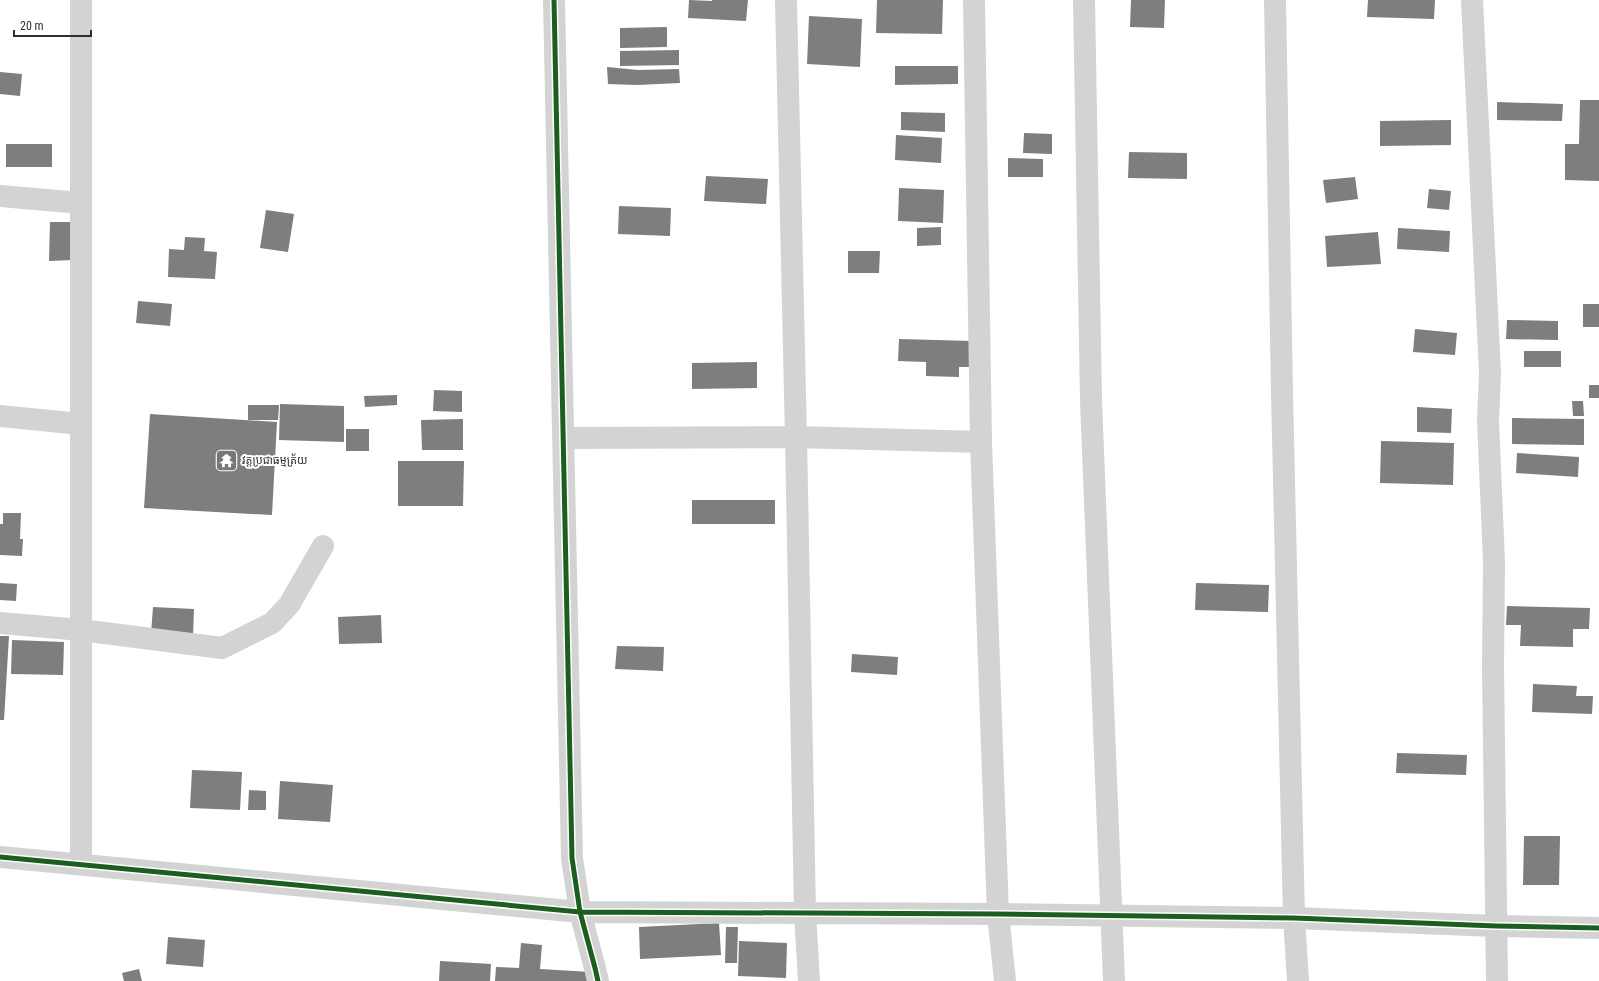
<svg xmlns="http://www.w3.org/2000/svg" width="1599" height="981" viewBox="0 0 1599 981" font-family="'Roboto Condensed','Noto Sans Khmer',sans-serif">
<rect width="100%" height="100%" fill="#fff"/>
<path fill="#7e7e7e" d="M689 0 712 1V0H748L746 21 688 18Z
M877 0H943L942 34 876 33Z
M1131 0H1165L1164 28 1130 27Z
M1368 0H1435L1434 19 1367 17Z
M809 16 862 19 860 67 807 64Z
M667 27V47L620 48V28Z
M679 50V65L620 66V51Z
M895 66H958V84L895 85Z
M607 67 638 70 679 69 680 83 637 85 608 84Z
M0 72 22 74 20 96 0 94Z
M1580 100H1599V181L1565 180V144H1579Z
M1497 102 1563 104 1562 121 1497 120Z
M901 112 945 113V132L901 130Z
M1451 120V145L1380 146V121Z
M1024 133 1052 134V154L1023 153Z
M896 135 942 138 941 163 895 160Z
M6 144H52V167H6Z
M1129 152 1187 153V179L1128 178Z
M1008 158 1043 159V177H1008Z
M706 176 768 179 766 204 704 201Z
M1355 177 1358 199 1326 203 1323 180Z
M899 188 944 190 943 223 898 221Z
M1429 189 1451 191 1449 210 1427 208Z
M619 206 671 208 670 236 618 234Z
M266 210 294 214 288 252 260 248Z
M50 222H73V260L49 261Z
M941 227V245L917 246V228Z
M1398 228 1450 231 1449 252 1397 249Z
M1378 232 1381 264 1327 267 1325 236Z
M185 237 205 238 204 251 217 252 215 279 168 277 169 249 184 250Z
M848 251H880L879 273H848Z
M138 301 172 304 170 326 136 323Z
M1583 304H1599V327H1583Z
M1507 320 1558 321V340L1506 339Z
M1415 329 1457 333 1455 355 1413 352Z
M899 339 972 341V367H959V377L926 376V362L898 361Z
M1524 351H1561V367H1524Z
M757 362V388L692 389V363Z
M1589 385H1599V398H1589Z
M434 390 462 391V412L433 411Z
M397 395V405L365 407 364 396Z
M1572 401H1583L1584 416H1573Z
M280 404 344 406V442L279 440Z
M248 405H279L278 420H248Z
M1417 407 1452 409 1451 433 1417 432Z
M150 414 277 422 272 515 144 508Z
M1512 418 1584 419V445L1512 444Z
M463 419V450H422L421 420Z
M346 429H369V451H346Z
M1381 441 1454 443 1453 485 1380 483Z
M1517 453 1579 457 1578 477 1516 473Z
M398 461H464L463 506H398Z
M692 500H775V524H692Z
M3 513H21L20 539H23L22 556 0 555V524H3Z
M0 583 17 584 16 601 0 600Z
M1196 583 1269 585 1268 612 1195 610Z
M1507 606 1590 608 1589 629H1573V647L1520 646 1521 625H1506Z
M153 607 194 609 193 637 151 634Z
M381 615 382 643 339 644 338 617Z
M0 636H9L4 720H0Z
M12 640 64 642 63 675 11 674Z
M617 646 664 647 663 671 615 669Z
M852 654 898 657 897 675 851 672Z
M1533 684 1577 686 1576 696H1593L1592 714 1532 712Z
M1397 753 1467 755 1466 775 1396 773Z
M192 770 242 772 240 810 190 808Z
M280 781 333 785 330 822 278 819Z
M249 790 266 791V810H248Z
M1524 836H1560L1559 885H1523Z
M719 923 721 955 640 959 639 927Z
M726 927H738L737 963H725Z
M168 937 205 940 203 967 166 964Z
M739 941 787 943 786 978 738 976Z
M521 943 542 945 540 969 591 972 590 981H495L496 967 519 968Z
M440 961 491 964 490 981H439Z
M139 969 142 981H124L122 973Z"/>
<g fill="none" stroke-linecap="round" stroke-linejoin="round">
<path stroke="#d3d3d3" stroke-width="22" d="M81 0V864
M554 0 572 858 580 912 595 968 598 981
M786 0 796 437 805 913 809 981
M974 0 981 442 998 914 1005 981
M1084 0 1091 400 1114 981
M1275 0 1282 393 1294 918 1298 981
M1472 0 1490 373 1488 421 1494 561 1493 667 1497 981
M0 196 81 203
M0 416 81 424
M563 438 796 437 981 442
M0 623 81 630 222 648 272 623 289 605 323 546
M0 857 580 912 998 914 1294 918 1496 926 1599 928"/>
<defs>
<path id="cycleway" d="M554 0 572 858 580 912 595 968 598 981
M0 857 580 912 998 914 1294 918 1496 926 1599 928"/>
</defs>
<use href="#cycleway" stroke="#fff" stroke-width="8"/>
<use href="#cycleway" stroke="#1b5e20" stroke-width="5"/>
</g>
<defs>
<symbol id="temple-square" viewBox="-11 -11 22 22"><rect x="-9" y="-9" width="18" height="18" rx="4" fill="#777" stroke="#fff"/><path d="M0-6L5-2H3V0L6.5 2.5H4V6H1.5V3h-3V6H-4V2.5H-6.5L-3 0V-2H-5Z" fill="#fff"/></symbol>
</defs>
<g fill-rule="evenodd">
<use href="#temple-square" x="214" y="448" width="25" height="25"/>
</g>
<g text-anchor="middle" stroke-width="4" stroke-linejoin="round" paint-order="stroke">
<g font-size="11" fill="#2e2e2e" stroke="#fff" text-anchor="start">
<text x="242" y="464">វត្តប្រជាធម្មត្រ័យ</text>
</g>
</g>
<path d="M14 30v6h77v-6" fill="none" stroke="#2e2e2e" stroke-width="2"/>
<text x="20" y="30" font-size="12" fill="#2e2e2e" stroke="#ffffff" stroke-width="3" paint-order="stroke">20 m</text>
</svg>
